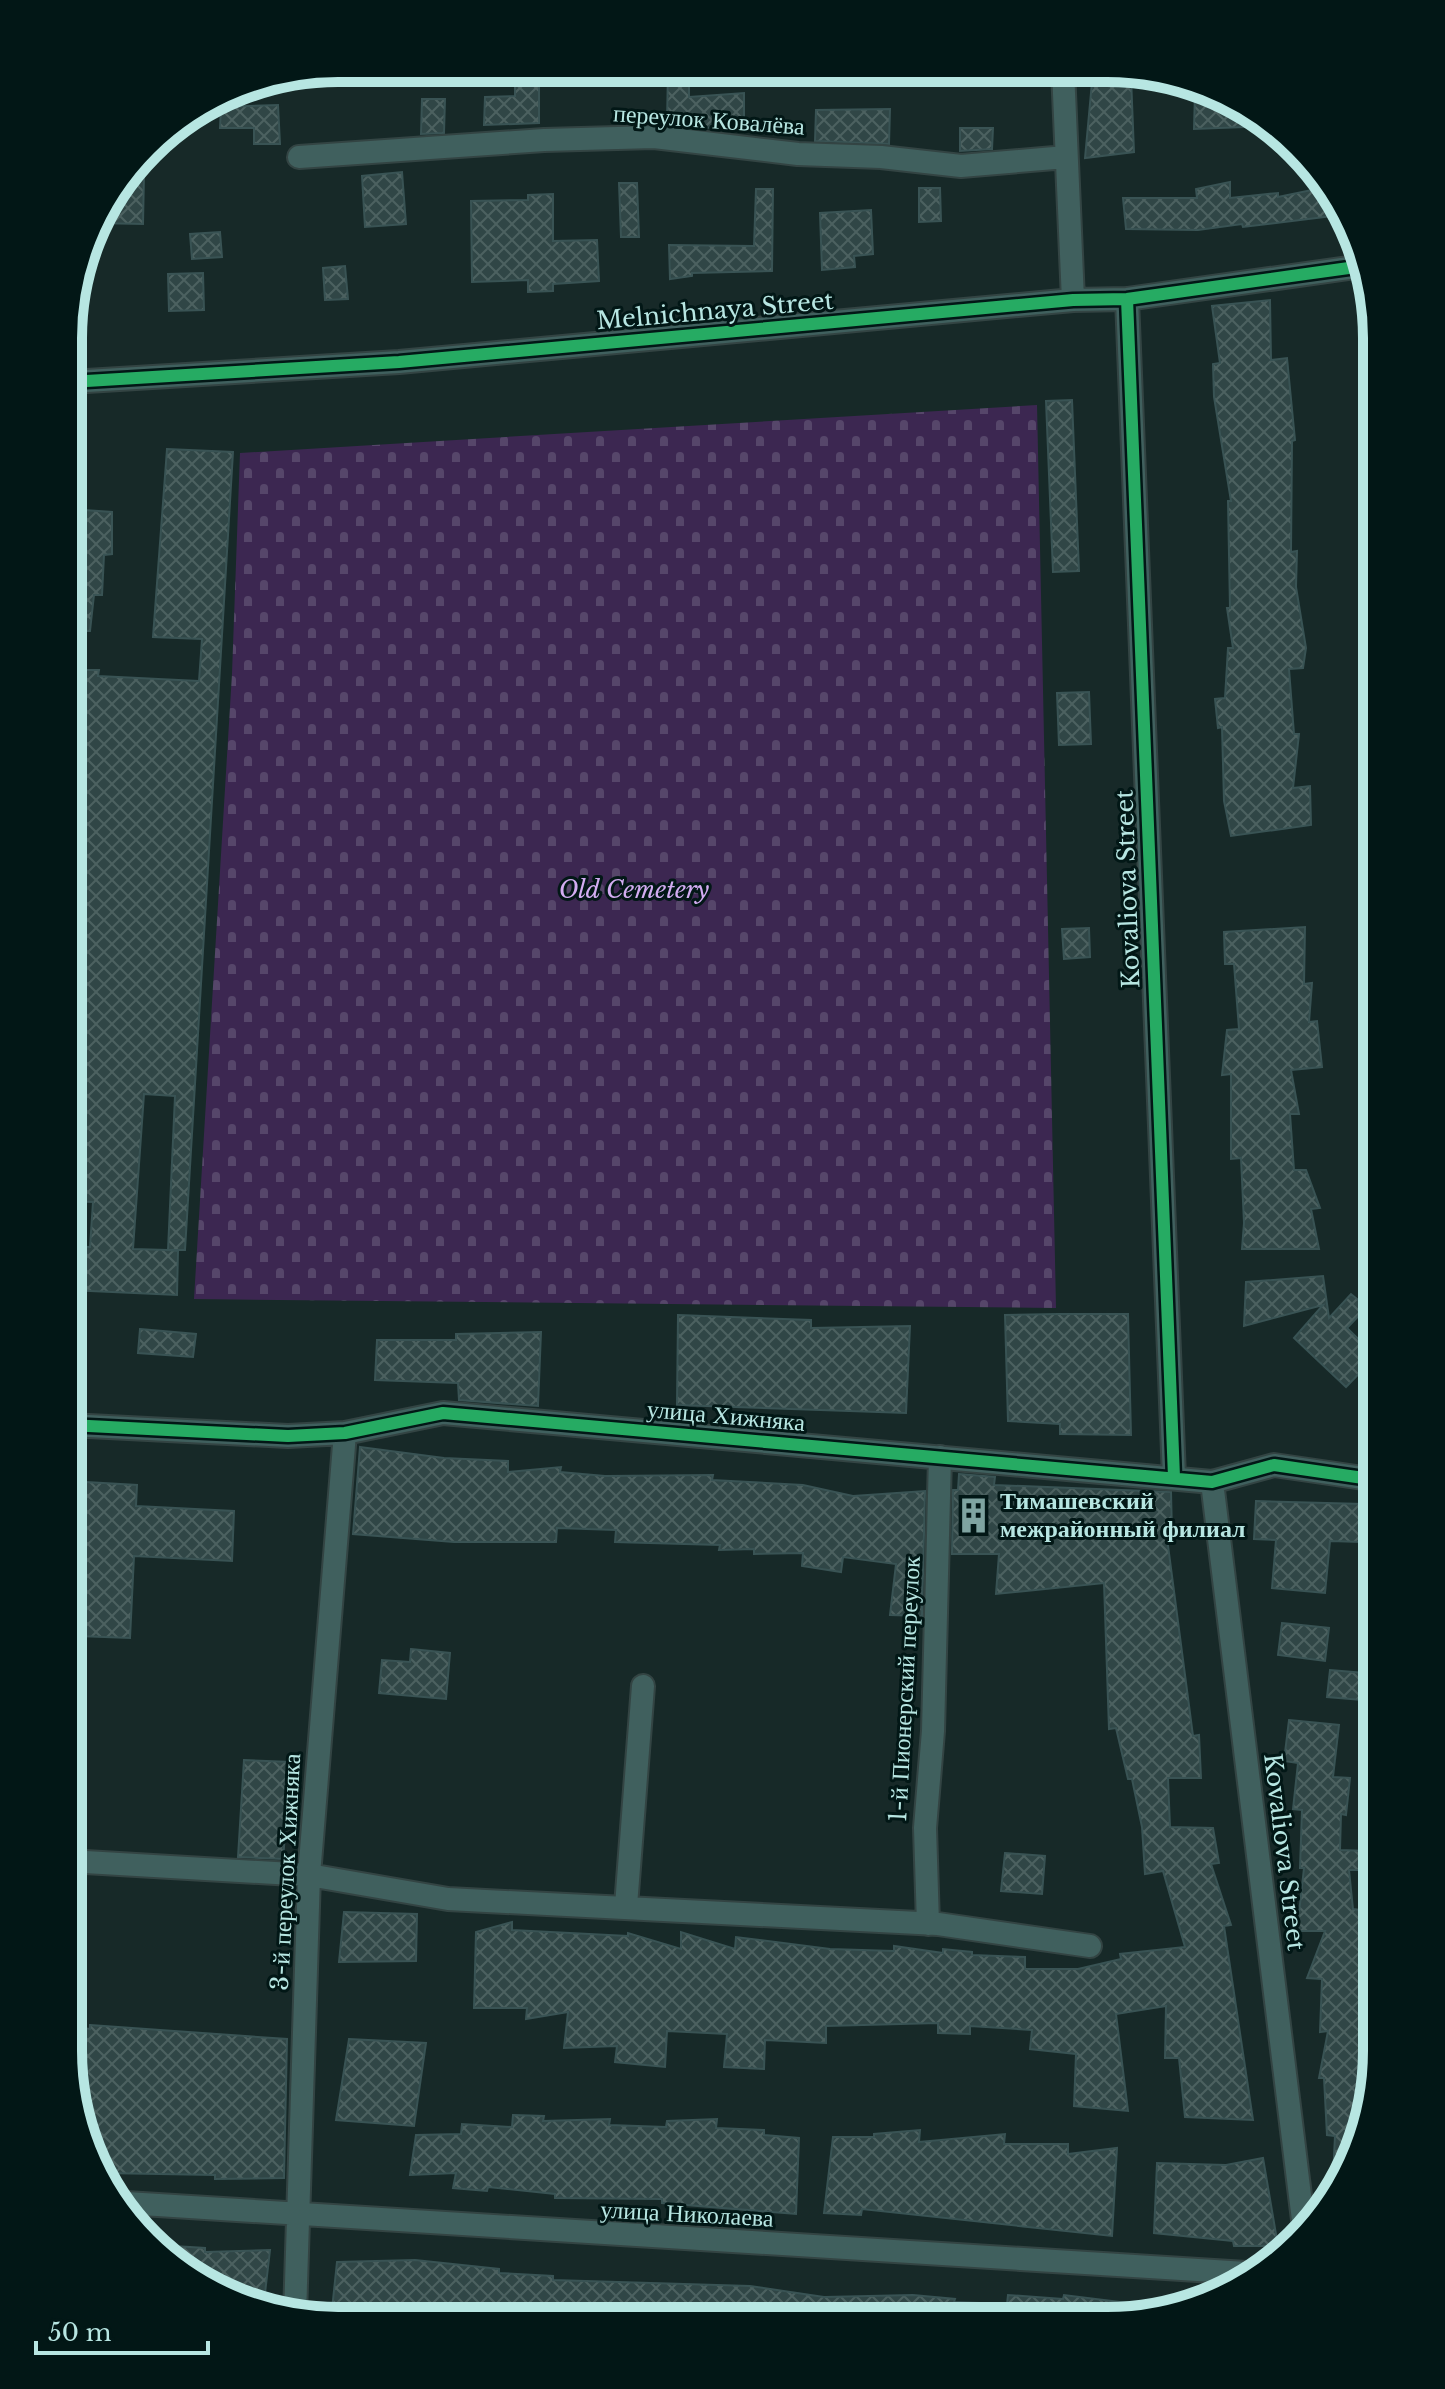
<svg xmlns="http://www.w3.org/2000/svg" width="1445" height="2389" viewBox="0 0 1445 2389" font-family="'Libre Baskerville',serif">
<defs>
<pattern id="cemetery-stones" width="16" height="16" patternUnits="userSpaceOnUse" patternTransform="scale(2)"><rect width="16" height="16" fill="#3c2751"/><path d="M2 7V4a2 2 0 0 1 4 0v3zM10 15v-3a2 2 0 0 1 4 0v3z" fill="#56466a"/></pattern>
<pattern id="building-cross-hatch" width="8" height="8" patternUnits="userSpaceOnUse" patternTransform="scale(2)"><rect width="8" height="8" fill="#304646"/><path d="M0 0l8 8M0 8l8-8" fill="none" stroke="#4c6160"/></pattern>
</defs>
<rect width="100%" height="100%" fill="#172928"/>
<path fill="url(#cemetery-stones)" d="M1037 405 1056 1308 194 1299 232 674 240 453Z"/>
<path fill="url(#building-cross-hatch)" stroke="#395354" stroke-width="2" fill-rule="evenodd" d="M668 69H689V97L744 93V131L667 124Z
M1131 77 1134 152 1085 158 1092 82Z
M515 81H539V123L484 125 485 97 515 96Z
M1195 92 1272 124 1273 126 1194 129Z
M422 99H445L444 133 421 134Z
M278 105 280 144H254V128H220L221 107Z
M890 109 889 144 815 141 816 110Z
M960 128H993L992 149 960 151Z
M402 172 406 224 365 227 362 176Z
M130 174H144L143 224 95 223Z
M1230 182V198L1278 193V197L1321 188 1341 215 1243 227 1242 224 1198 230 1126 229 1123 198H1197L1196 189Z
M619 183H637L639 237H621Z
M919 188H940L941 221 919 222Z
M756 189H773L772 271 692 273V276L670 279 669 245 754 246Z
M553 194V241L597 240 599 281 553 284V291L528 292V280L472 282 471 201 528 200V195Z
M871 210 873 254 854 256 855 267 822 270 820 213Z
M220 232 222 257 192 259 190 234Z
M345 266 348 299 325 300 323 268Z
M203 273 204 310 169 311 168 274Z
M1270 300 1271 360 1287 358 1295 440 1292 441 1291 552 1297 551 1296 587 1306 648 1303 668 1289 669 1294 734H1299L1293 788 1310 786 1311 825 1231 836 1224 801 1222 727 1218 728 1215 699 1225 698 1228 648H1233L1227 608H1230L1228 501H1231L1214 397 1213 364 1220 363 1212 306Z
M1072 400 1079 571 1053 572 1046 401Z
M167 449 233 452 185 1250H168L178 1251 177 1295 69 1290V1246L90 1247 93 1202 69 1201 70 670H99L98 676 199 681 202 639 153 637ZM144 1094 175 1096 168 1250 133 1249Z
M70 509 112 512V554L104 555 102 595H94L90 631H70Z
M1089 692 1091 744 1059 745 1057 693Z
M1305 927 1304 984 1312 983 1309 1022 1317 1021 1322 1067 1291 1070 1299 1114H1290L1294 1170H1306L1320 1208 1311 1209 1319 1249H1242L1244 1223 1241 1158 1231 1159V1074L1222 1075 1227 1030 1239 1029 1234 964H1225L1224 932Z
M1089 928 1090 957 1064 959 1062 929Z
M1323 1276 1329 1318 1351 1294 1367 1307 1347 1328 1376 1356 1346 1387 1294 1338 1323 1305 1244 1326 1246 1282Z
M1058 1314H1128L1131 1435 1060 1434V1424L1008 1421 1005 1315Z
M678 1315 811 1320V1328L910 1326 906 1413 677 1405Z
M140 1329 196 1334 193 1357 138 1353Z
M541 1332 538 1406 459 1400 458 1383 375 1380 377 1340H456V1334Z
M360 1447 444 1458 508 1461V1472L561 1467 560 1472 605 1476 713 1475 712 1480 803 1485 853 1496 925 1491 922 1616 890 1615 896 1564 843 1557 841 1572 802 1566 803 1553 754 1554V1549L719 1550 720 1545 615 1542 616 1530 557 1528 556 1542H454L353 1534Z
M959 1474 995 1477 994 1485 1171 1492 1172 1534 1167 1538 1193 1736 1199 1735 1201 1778H1168L1170 1827 1213 1828 1219 1863 1211 1864 1231 1925 1224 1926 1253 2120 1185 2117 1179 2058H1165L1166 2006 1116 2014 1128 2111 1074 2106 1076 2054 1030 2049 1032 2030 970 2026V2034L938 2033V2023L826 2026V2043L765 2040 764 2069 724 2067 727 2034 667 2031 665 2067 615 2062 617 2046 564 2048 568 2012 526 2019 527 2008H474L476 1932 512 1922V1930L628 1936V1933L681 1949V1932L735 1949 736 1937 830 1949 894 1951V1946L943 1953V1949L972 1952V1955L1025 1957V1969H1078L1121 1959 1120 1954 1185 1947 1163 1871 1145 1874 1142 1827 1132 1779H1128L1116 1728 1109 1729 1104 1583 996 1594 999 1554H952L953 1490H958Z
M86 1482 137 1485 136 1506 234 1511 232 1561 134 1556 130 1638 78 1636Z
M1256 1501 1363 1504 1361 1542 1330 1541 1325 1593 1272 1588 1276 1540 1254 1539Z
M1282 1623 1329 1628 1325 1661 1278 1655Z
M411 1649 450 1653 446 1699 379 1693 382 1660 410 1662Z
M1330 1670 1376 1674 1374 1701 1327 1697Z
M1289 1720 1339 1725 1333 1777 1350 1778 1346 1815 1341 1814 1340 1850 1368 1851 1367 1870H1349L1353 1909 1376 1912V1931H1369L1359 1991 1376 1993V2069L1357 2154 1332 2196 1335 2136 1327 2135 1324 2078H1319L1328 2031 1320 2032 1322 1979 1307 1978 1325 1931H1297L1304 1868H1300L1302 1810 1293 1809 1298 1763 1284 1761Z
M244 1760 291 1762 283 1859 238 1857Z
M1005 1853 1045 1856 1042 1894 1001 1891Z
M344 1912 417 1914 416 1961 339 1962Z
M90 2025 287 2039 284 2178 215 2179V2175L103 2173 88 2154 68 2051V2026L90 2029Z
M349 2039 426 2043 414 2126 336 2120Z
M513 2115 544 2116 543 2121 610 2119 609 2125 666 2127 667 2121 717 2119 716 2128 764 2130V2135L799 2138 796 2214 662 2203V2199L555 2198V2194L488 2187 487 2191 453 2188 456 2173 410 2175 416 2135 461 2134 462 2124 512 2127Z
M920 2130 919 2142 1005 2134 1004 2144H1068V2154L1117 2148 1112 2236 862 2209 861 2215 824 2213 833 2137H874V2134Z
M1263 2158 1278 2246H1234L1233 2241 1154 2233 1157 2163 1226 2165Z
M158 2245 205 2248V2252L270 2250 264 2302 173 2265Z
M415 2260 499 2269V2273L553 2276V2280L750 2286 824 2297 913 2295 955 2299 954 2302 1007 2304 1008 2295 1063 2299 1064 2295 1160 2307V2310L1107 2321 331 2319 337 2262Z"/>
<g fill="none" stroke-linecap="round" stroke-linejoin="round">
<defs>
<path id="minor" d="M1063 70 1073 300
M299 157 544 140 654 137 798 154 881 157 961 166 1066 157
M1127 299 1174 1477
M70 382 399 362 1073 300 1127 299 1363 266
M69 1425 288 1436 345 1433 443 1413 1212 1482 1274 1465 1377 1480
M1212 1482 1304 2228
M68 1861 309 1875 448 1899 938 1924 1090 1946
M626 1906 643 1686
M928 1924 925 1828 933 1731 940 1457
M126 2203 1246 2273
M295 2315 309 1875 345 1433"/>
</defs>
<use href="#minor" stroke="#334443" stroke-width="26"/>
<use href="#minor" stroke="#40605e" stroke-width="22"/>
<path stroke="#58b947" stroke-width="10" stroke-dasharray="20 10" stroke-linecap="butt" d="M70 321 73 295"/>
<defs>
<path id="cycleway" d="M1127 299 1174 1477
M70 382 399 362 1073 300 1127 299 1363 266
M69 1425 288 1436 345 1433 443 1413 1212 1482 1274 1465 1377 1480"/>
</defs>
<use href="#cycleway" stroke="#021716" stroke-width="17"/>
<use href="#cycleway" stroke="#26ab63" stroke-width="12"/>
</g>
<defs>
<symbol id="building-bare" viewBox="-9 -9 18 18"><path d="M-4-6H4V6H1V3H-1V6H-4ZM-2.5-4.3h1.7v1.8h-1.7ZM.8-4.3h1.7v1.8H.8ZM-2.5-1h1.7V.8h-1.7ZM.8-1h1.7V.8H.8Z" fill="#7fa4a1" stroke="#021716" stroke-width="2.5" paint-order="stroke"/></symbol>
</defs>
<g fill-rule="evenodd">
<use href="#building-bare" x="948" y="1490" width="51" height="51"/>
</g>
<g text-anchor="middle" stroke-width="6" stroke-linejoin="round" paint-order="stroke">
<g font-size="24" fill="#b7e6e2" stroke="#021716">
<text transform="translate(709 120) rotate(4)" y="8">переулок Ковалёва</text>
<text transform="translate(715 311) rotate(-5)" y="8">Melnichnaya Street</text>
<text transform="translate(1128 889) rotate(-92)" y="8">Kovaliova Street</text>
<text transform="translate(726 1416) rotate(5)" y="8">улица Хижняка</text>
<text transform="translate(905 1689) rotate(-87)" y="8">1-й Пионерский переулок</text>
<text transform="translate(1284 1852) rotate(83)" y="8">Kovaliova Street</text>
<text transform="translate(286 1872) rotate(-87)" y="8">3-й переулок Хижняка</text>
<text transform="translate(687 2214) rotate(3)" y="8">улица Николаева</text>
</g>
<g font-size="24" font-style="italic" fill="#d3adf2" stroke="#021716">
<text x="634" y="898">Old Cemetery</text>
</g>
<g font-size="24" font-weight="bold" fill="#b7e6e2" stroke="#021716" text-anchor="start">
<text x="1000" y="1509">Тимашевский<tspan x="1000" dy="28">межрайонный филиал</tspan></text>
</g>
</g>
<path d="M0 0H1445V2389H0ZM338 82H1107A256 256 0 0 1 1363 338V2051A256 256 0 0 1 1107 2307H338A256 256 0 0 1 82 2051V338A256 256 0 0 1 338 82Z" fill="#021716" fill-rule="evenodd"/>
<path fill="none" stroke="#b7e6e2" stroke-width="10" d="M338 82H1107A256 256 0 0 1 1363 338V2051A256 256 0 0 1 1107 2307H338A256 256 0 0 1 82 2051V338A256 256 0 0 1 338 82Z"/>
<path d="M36 2341v12h172v-12" fill="none" stroke="#b7e6e2" stroke-width="4"/>
<text x="48" y="2341" font-size="24" fill="#b7e6e2" stroke="#021716" stroke-width="6" paint-order="stroke">50 m</text>
</svg>
